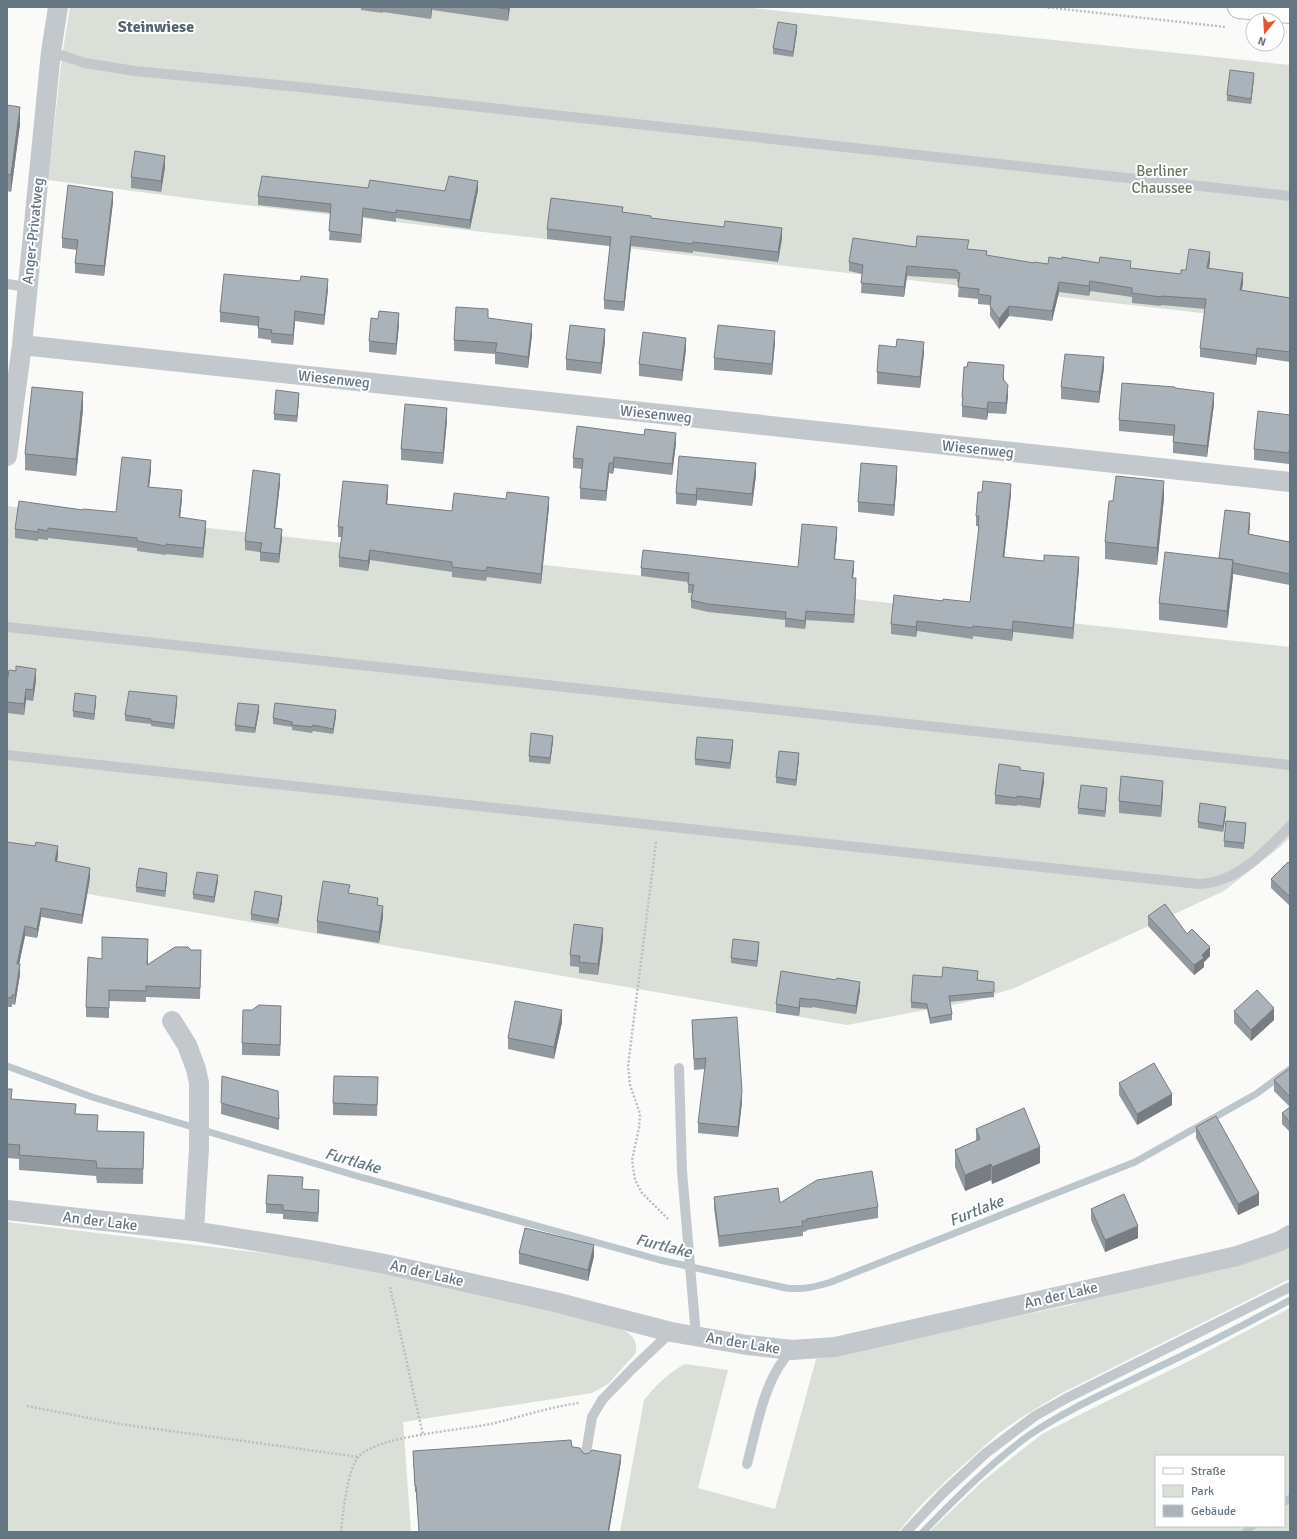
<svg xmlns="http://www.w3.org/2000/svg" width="1297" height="1539" viewBox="0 0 1297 1539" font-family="Signika,sans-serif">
<rect width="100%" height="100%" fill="#fafaf8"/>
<path fill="#dadfd7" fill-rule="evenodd" d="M70 7H742L1290 65V323L210 201 48 180 62 56Z
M7 506 1290 647V837L1280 847 1224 891 1012 989 967 1002 847 1025 7 880Z
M7 1222 287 1256 385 1272 616 1326C629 1332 638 1338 636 1353L608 1384 592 1393 403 1422 411 1532H7Z
M1290 1241V1279L1060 1394 1019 1419 999 1433 950 1477 921 1505 898 1532H620L644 1400C656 1385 668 1373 685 1364L728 1370 698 1488 775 1509 816 1359 1075 1304 1078 1299Z
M1290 1308V1532H929L984 1480 1042 1434 1091 1409 1191 1360ZM1156 1456H1284V1526H1156Z"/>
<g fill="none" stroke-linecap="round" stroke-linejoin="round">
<path stroke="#bbc7cb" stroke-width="7" d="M7 1066 92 1097 357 1176 660 1260 786 1288C802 1290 815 1287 831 1282L1135 1162 1256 1094 1290 1069
M1284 1503 1290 1498
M923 1532C956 1498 990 1464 1028 1436 1064 1411 1107 1392 1146 1373 1195 1350 1243 1326 1290 1300
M1245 1532 1253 1526"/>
<defs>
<path id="primary" d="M1239 7 1290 12"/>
</defs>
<use href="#primary" stroke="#b5babe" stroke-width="24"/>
<path stroke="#bbbfc2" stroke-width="2.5" stroke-dasharray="2 2" stroke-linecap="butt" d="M1044 7 1226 27
M656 842 628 1066 630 1085 640 1114 639 1128 632 1160 635 1180 642 1193 668 1219
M390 1287 423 1435
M27 1406 120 1424 359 1457
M341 1532C343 1513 347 1470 359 1456 378 1436 461 1430 491 1424 520 1417 549 1407 579 1403"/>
<path stroke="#c3c8cc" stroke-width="10" d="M51 52 85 63 135 71 309 88 1290 196
M7 284 28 287
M7 627 1290 765
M7 755 1199 884C1237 883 1266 851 1290 826
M679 1068 682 1171 696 1336
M586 1453 592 1417 602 1400 632 1369 671 1332
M747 1464C757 1427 764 1377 792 1350
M906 1532 943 1493 986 1453 1035 1416 1067 1398 1290 1287"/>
<path stroke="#c3c8cc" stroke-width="20" d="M22 345 1290 482
M7 456 22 345 51 52 58 7
M172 1021 187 1045 196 1069 199 1083V1148L194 1231
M7 1210 194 1231 317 1251 385 1264 555 1302 671 1332 747 1345 792 1350 835 1347 1237 1256 1280 1241 1290 1235"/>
<use href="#primary" stroke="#fff" stroke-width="22"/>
</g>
<path fill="#929a9f" d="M361 7H510L508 21 432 10 431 19 383 12V13L361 10Z
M797 31 793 57 773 54V48Z
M1254 78 1251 104 1227 101V95Z
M7 105 20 124 11 192 7 191Z
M165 167 161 192 131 188V177Z
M368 188 445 191 478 190 470 229 396 218V222L363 217 361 243 329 240 331 213 258 205V196Z
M113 202 104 276 75 273V263L77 250 62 248V238Z
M623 212 651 218 782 238 778 262 693 251V253L631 246 624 311 604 309V300L610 246 547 239V229Z
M916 247 969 249 987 256 1034 263 1131 268 1181 274 1186 270 1210 261 1209 268 1243 283 1242 290 1290 298V362L1257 357 1256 365 1200 357V348L1205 309 1161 305V306L1132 303V297L1090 291 1089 296 1059 292 1052 321 1009 316 999 329 990 316V305L978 304V299L958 297 959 282H957V279L907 276 904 297 861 293 862 274 849 271V262Z
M328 289 324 325 295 321 293 345 271 343V340L258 338V326L220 322V312Z
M488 318 532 335 528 368 495 364V354L454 351V340Z
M399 324 396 355 369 352V341Z
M605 341 601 374 566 370V359Z
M775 342 772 375 714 370V358Z
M686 349 682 381 639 376V364Z
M924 353 920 388 877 384V372Z
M1104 368 1099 403 1061 399V387Z
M1004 377V380L1008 396 1006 414 988 413 987 420 962 417V397Z
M1175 388 1214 404 1207 457 1173 453V436L1119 431V420Z
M299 399 297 422 274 420V414Z
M83 409 76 476 25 470V454Z
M1290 415 1289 464 1254 460V449Z
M447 420 443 464 401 460V449Z
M676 443 672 475 614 468 613 474 609 473 606 501 580 499V488L582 469 573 468V458Z
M151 470 149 487 182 499 180 517 206 530 203 558 166 554V555L137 551V548L48 538V540L38 539V541L15 538V529L83 510 116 512Z
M756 475 752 506 697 500 696 506 676 504V493Z
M897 477 894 516 858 512V502Z
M280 483 275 529 282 538 279 563 260 561V552L245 550V541Z
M1011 494 1004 558 1079 568 1073 639 1013 632 1012 641 973 636V639L917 631 916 637 891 634V624L943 601 970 602 978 536V526H976V516Z
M388 495 387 504 452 511 549 507 541 584 487 577 486 581 452 577V572L370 560 368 571 339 567V557L342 537H338V527Z
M1164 498 1157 565 1105 559V542L1113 501Z
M1250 525 1249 534 1290 542V585L1233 574 1227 628 1159 620V603L1219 558Z
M837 535 835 559 854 569 853 578 856 587 854 623 806 620 805 629 785 627V620L708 612 691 608V600L692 593H688V582L641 576V568L798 567Z
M36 680 33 701 26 700 24 715 7 713V682Z
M96 702 94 720 73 717V711Z
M177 702 174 729 151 726V724L125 721V715Z
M259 711 255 733 235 731V725Z
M336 716 333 734 313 731 312 733 292 730V727L273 724V718Z
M553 741 550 764 529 762V756Z
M733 746 730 769 695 765V759Z
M799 759 796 786 776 783V777Z
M1020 770 1044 782 1040 808 1017 805V806L995 804V795Z
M1163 792 1161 817 1119 813V801Z
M1107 794 1105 817 1078 814V808Z
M1226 813 1223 832 1198 828V822Z
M1246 829 1244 849 1224 847V841Z
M7 842 58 856 57 861 90 878 82 924 41 917 37 938 25 936 19 964 20 974 15 1005 12 1004V1007H7Z
M1290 864V906L1271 888V879Z
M167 879 165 897 136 892V887Z
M218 881 214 903 193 899V894Z
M350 893 378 905 383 917 379 943 317 933V921Z
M282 902 278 924 251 920V914Z
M1148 916 1187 934 1210 956 1204 962V967L1194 975 1148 926Z
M603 939 598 975 579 973V967L570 966V955Z
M759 948 757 967 731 963V958Z
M148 950V965L201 961 200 999 146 997V1002L109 1001V1018L86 1017V1007L102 959Z
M781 971 860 990 856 1014 812 1007V1008L800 1007 799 1016 776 1013V1004Z
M942 977H978V980L994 982V997L950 1002 952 1014V1020L930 1024 927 1009 911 1008V1002Z
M252 1010 281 1018 280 1056 242 1055V1043Z
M1234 1011 1274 1020 1251 1041 1234 1023Z
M692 1020 742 1102 738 1137 698 1133V1123L705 1069 694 1070 692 1030Z
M562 1022 554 1059 508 1049V1038Z
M1290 1068V1107L1274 1091V1080Z
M222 1076 279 1119V1130L221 1114Z
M1119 1083 1172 1105 1137 1125 1119 1095Z
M378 1088 377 1116 333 1115V1103Z
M7 1089 12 1099 76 1114 98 1131 144 1132 143 1184 97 1183 96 1176 19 1170V1159L7 1158Z
M1290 1107V1132L1282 1124V1113Z
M1196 1127 1259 1205 1238 1215 1196 1138Z
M976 1129 1040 1163 992 1184 991 1180 965 1191 955 1167V1150L976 1141Z
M302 1189 319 1199 318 1222 283 1219V1214L266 1213V1204Z
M714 1197 780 1203 878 1207V1218L807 1230V1231L803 1232V1236L719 1247 714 1208Z
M1091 1209 1138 1238 1105 1252 1091 1220Z
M519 1253 594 1256 588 1281 519 1264Z
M572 1447 585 1454 621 1461 609 1532H419L416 1492H415L413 1451Z"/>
<path fill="#777d82" d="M431 7H432V10L431 19Z
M508 7H510L508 21Z
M797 25V31L793 57V52Z
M1254 73V78L1251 104V99Z
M20 107V124L11 192V175Z
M165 156V167L161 192V181Z
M478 181V190L470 229V220Z
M113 192V202L104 276V266Z
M363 208V217L361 243V235Z
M782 228V238L778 262V252Z
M631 236V246L624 311V302Z
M1210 252V261L1207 277V268Z
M907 266V276L904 297V287Z
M1243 273V283L1240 300V290Z
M328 279V289L324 325V315Z
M1090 281V291L1089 296V286Z
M1059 282V292L1052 321V311Z
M1009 306V316L999 329V319Z
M295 311V321L293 345V335Z
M399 313V324L396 355V344Z
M532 324V335L528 368V357Z
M605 329V341L601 374V363Z
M775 331V342L772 375V364Z
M686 338V349L682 381V370Z
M924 342V353L920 388V377Z
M1257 348V357L1256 365V355Z
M1104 357V368L1099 403V392Z
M1004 365V377L1003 390V379Z
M1008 385V396L1006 414V403Z
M83 392V409L76 476V459Z
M299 393V399L297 422V416Z
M1214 393V404L1207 457V446Z
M988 402V413L987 420V409Z
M447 408V420L443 464V453Z
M676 433V443L672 475V464Z
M1290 445V456L1289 464V453Z
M614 457V468L613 474V463Z
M151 460V470L148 496V487Z
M609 463V473L606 501V491Z
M756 463V475L752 506V494Z
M897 466V477L894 516V505Z
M280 474V483L274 537V528Z
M1164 481V498L1157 565V548Z
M1011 484V494L1003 568V557Z
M388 485V495L386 514V504Z
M697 488V500L696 506V495Z
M182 490V499L179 527V517Z
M549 497V507L541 584V574Z
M1250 513V525L1248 545V534Z
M206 521V530L203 558V548Z
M837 527V535L834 567V559Z
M282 529V538L279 563V554Z
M370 550V560L368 571V561Z
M1079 557V568L1073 639V628Z
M1233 560V577L1227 628V611Z
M854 561V569L852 586V578Z
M856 578V587L854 623V615Z
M806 611V620L805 629V621Z
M917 621V631L916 637V627Z
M1013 621V632L1012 641V630Z
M36 669V680L33 701V690Z
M26 689V700L24 715V704Z
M96 696V702L94 720V714Z
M177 696V702L174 729V724Z
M259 705V711L255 733V728Z
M336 710V716L333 734V729Z
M553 736V741L550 764V758Z
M733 740V746L730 769V763Z
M799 753V759L796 786V780Z
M1044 773V782L1040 808V799Z
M1163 781V792L1161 817V806Z
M1107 788V794L1105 817V811Z
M1226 807V813L1223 832V826Z
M58 846V856L55 871V861Z
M90 868V878L82 924V915Z
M167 873V879L165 897V891Z
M218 875V881L214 903V897Z
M282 896V902L278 924V919Z
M383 906V917L379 943V932Z
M41 908V917L37 938V929Z
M25 926V936L17 974V964Z
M603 928V939L598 975V964Z
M759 942V948L757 967V961Z
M1210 947V956L1204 962V967L1194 975V965L1202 955Z
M20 964V974L15 1005V995Z
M860 982V990L856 1014V1006Z
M800 998V1007L799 1016V1008Z
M281 1006V1018L280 1056V1045Z
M1274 1008V1020L1251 1041V1030Z
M562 1010V1022L554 1059V1047Z
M742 1091V1102L738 1137V1127Z
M1172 1094V1105L1137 1125V1114Z
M1040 1147V1163L992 1184V1167Z
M991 1164V1180L965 1191V1175Z
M319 1190V1199L318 1222V1213Z
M1259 1193V1205L1238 1215V1204Z
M1138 1226V1238L1105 1252V1240Z
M594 1245V1256L588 1281V1270Z
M621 1455V1461L609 1532H608Z"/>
<path fill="#aab3b9" stroke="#777d82" d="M491 7H508V9Z
M778 22 797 25 793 52 773 48Z
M1230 70 1254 73 1251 99 1227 95Z
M7 105 20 107 11 175 7 174Z
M135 151 165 156 161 181 131 177Z
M262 176 368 188 370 180 445 191 449 176 478 181 470 220 396 210V213L363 208 361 235 329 231 331 204 258 196Z
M68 185 113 192 104 266 75 263 78 240 62 238Z
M551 198 623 207 622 212 651 216V218L724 227 725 221 782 228 778 252 693 242V244L631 236 624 302 604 300 611 237 547 229Z
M917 236 969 240 967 249 987 251 986 255 1034 263V262L1048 264 1049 257 1062 259V257L1099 263 1100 257 1131 261 1130 268 1181 274V270H1186L1189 249 1210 252 1207 268 1243 273 1240 290 1290 298V352L1257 348 1256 355 1200 348 1206 299 1161 296V297L1132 293V288L1090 281 1089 286 1059 282 1052 311 1009 306 999 319 990 306 991 296 978 294 979 289 958 287 960 273 957 272V270L907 266 904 287 861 283 863 265 849 262 853 238 916 247Z
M224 274 300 281 301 276 328 279 324 315 295 311 293 335 271 333 272 330 258 328 259 317 220 312Z
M456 307 488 309V318L532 324 528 357 495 352 497 343 454 340Z
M379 311 399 313 396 344 369 341 371 318 378 319Z
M570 325 605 329 601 363 566 359Z
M718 325 775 331 772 364 714 358Z
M643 332 686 338 682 370 639 364Z
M897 339 924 342 920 377 877 372 879 345 896 347Z
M1065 354 1104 357 1099 392 1061 387Z
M968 362 1004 365 1003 379 1008 385 1006 403 988 402 987 409 962 406 963 397H962L964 367H967Z
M1122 383 1175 387V388L1214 393 1207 446 1173 442 1175 425 1119 420Z
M32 387 83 392 76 459 25 454Z
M276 390 299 393 297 416 274 414Z
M405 404 447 408 443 453 401 449Z
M1258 411 1290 415V445L1289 453 1254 449Z
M577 426 644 435 645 429 676 433 672 464 614 457 613 463H609L606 491 580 488 583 459 573 458Z
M679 456 756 463 752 494 697 488 696 495 676 493Z
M122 457 151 460 148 487 182 490 179 517 206 521 203 548 166 544V546L137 541V538L48 528V531L38 529V532L15 529 19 501 83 510V509L116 512Z
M861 463 897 466 894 505 858 502Z
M253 470 280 474 274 528 282 529 279 554 260 552 262 543 245 541Z
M1116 476 1164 481 1157 548 1105 542 1109 501H1113Z
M343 481 388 485 386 504 452 511 454 493 506 499 507 492 549 497 541 574 487 567 486 571 452 567V562L370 550 368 561 339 557 343 527H338Z
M983 481 1011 484 1003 557 1044 561V555L1079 557 1073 628 1013 621 1012 630 973 626V628L917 621 916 627 891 624 894 595 943 601V599L970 602 979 526 978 525 979 516H976L978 492H982Z
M1225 510 1250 513 1248 534 1290 542V574L1233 563V560L1219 558Z
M802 524 837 527 834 559 854 561 852 578H856L854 615 806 611 805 621 785 618 786 612 708 604 691 600 694 585 688 584 689 573 641 568 643 550 798 567Z
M1165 552 1233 560 1227 611 1159 603Z
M16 666 36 669 33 690 26 689 24 704 7 702V682L9 670 16 671Z
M129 691 177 696 174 724 151 721V719L125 715Z
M75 693 96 696 94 714 73 711Z
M238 703 259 705 255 728 235 725Z
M275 703 336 710 333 729 313 725 312 727 292 725V722L273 718Z
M531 733 553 736 550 758 529 756Z
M697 737 733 740 730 763 695 759Z
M779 751 799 753 796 780 776 777Z
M999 764 1020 767V770L1044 773 1040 799 1017 796V798L995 795Z
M1121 776 1163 781 1161 806 1119 801Z
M1081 785 1107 788 1105 811 1078 808Z
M1200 803 1226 807 1223 826 1198 822Z
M1226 821 1246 823 1244 843 1224 841Z
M7 842 35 846 36 842 58 846 55 861 90 868 82 915 41 908 37 929 25 926 17 964H20L15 995H12V998L7 997Z
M1288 862 1290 864V897L1271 879Z
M139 868 167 873 165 891 136 887Z
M197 872 218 875 214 897 193 894Z
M323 881 350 885 348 893 378 898 377 905 383 906 379 932 317 921Z
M255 891 282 896 278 919 251 914Z
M1165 904 1187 934 1192 929 1210 947 1202 955 1204 958 1194 965 1148 916Z
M574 924 603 928 598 964 579 962 580 956 570 955Z
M102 937 148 939 147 965 175 947H188L191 950H201L200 988 146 986V991L109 990V1008L86 1007 88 957 102 959Z
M733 939 759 942 757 961 731 958Z
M943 967 978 971 977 980 994 982V992L949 996 952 1014 930 1018 927 1004 911 1002 913 975 942 977Z
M781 971 836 980 837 978 860 982 856 1006 812 999V1000L800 998 799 1008 776 1004Z
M1257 990 1274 1008 1251 1030 1234 1011Z
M515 1001 562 1010 554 1047 508 1038Z
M259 1005 281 1006 280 1045 242 1043 243 1010H252Z
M737 1017 742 1091 738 1127 698 1123 706 1058 694 1059 692 1020Z
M1154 1063 1172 1094 1137 1114 1119 1083Z
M1290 1068V1097L1274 1080Z
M222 1076 278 1091 279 1119 221 1103Z
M334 1076 378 1077 377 1105 333 1103Z
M7 1089H12L11 1099 76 1104 75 1114 98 1115 97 1131 144 1132 143 1169 97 1168 96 1161 19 1155 20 1145 7 1144Z
M1290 1107V1122L1282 1113Z
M1024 1108 1040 1147 992 1167 991 1164 965 1175 955 1150 980 1139 976 1129Z
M1216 1116 1259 1193 1238 1204 1196 1127Z
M872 1171 878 1207 806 1219 807 1221H802L803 1226 719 1236 714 1197 778 1188 780 1203 817 1180Z
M268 1175 303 1177 302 1189 319 1190 318 1213 283 1210V1205L266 1204Z
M1124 1194 1138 1226 1105 1240 1091 1209Z
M525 1228 594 1245 588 1270 519 1253Z
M571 1440 572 1447 580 1448 582 1452 585 1454 589 1453 592 1450 621 1455 608 1532H419L416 1486H415L413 1451Z"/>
<g text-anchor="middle" stroke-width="4" stroke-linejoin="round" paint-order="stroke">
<g font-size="15" fill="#687a64" stroke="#fff">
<text x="1162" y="176">Berliner<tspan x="1162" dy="17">Chaussee</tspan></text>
</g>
<g font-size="15" fill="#657683" stroke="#fff">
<text transform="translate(33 231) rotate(-84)" y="5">Anger-Privatweg</text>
<text transform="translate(334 379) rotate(6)" y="5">Wiesenweg</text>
<text transform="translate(656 414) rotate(6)" y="5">Wiesenweg</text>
<text transform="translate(978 449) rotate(6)" y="5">Wiesenweg</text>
<text transform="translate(100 1221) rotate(7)" y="5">An der Lake</text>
<text transform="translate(427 1273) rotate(13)" y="5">An der Lake</text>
<text transform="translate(1061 1295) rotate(-13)" y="5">An der Lake</text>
<text transform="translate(743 1343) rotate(9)" y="5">An der Lake</text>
</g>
<g font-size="16" font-weight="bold" fill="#57646e" stroke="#fff">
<text x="156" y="32">Steinwiese</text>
</g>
<g font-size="16" font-style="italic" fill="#60757c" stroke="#fff">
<text transform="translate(353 1160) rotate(16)" y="6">Furtlake</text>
<text transform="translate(976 1210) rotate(-22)" y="6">Furtlake</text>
<text transform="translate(664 1245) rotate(14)" y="6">Furtlake</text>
</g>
</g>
<rect width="1297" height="1539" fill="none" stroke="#657683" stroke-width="16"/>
<rect x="1155" y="1455" width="130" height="72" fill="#ffffff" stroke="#c1c8cd"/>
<rect x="1163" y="1468" width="20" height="6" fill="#ffffff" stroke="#c1c8cd"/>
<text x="1191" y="1475" font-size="12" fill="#657683">Straße</text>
<rect x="1163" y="1485" width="20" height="12" fill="#dadfd7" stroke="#c1c8cd"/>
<text x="1191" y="1495" font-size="12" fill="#657683">Park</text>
<rect x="1163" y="1505" width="20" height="12" fill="#aab3b9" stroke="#c1c8cd"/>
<text x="1191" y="1515" font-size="12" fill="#657683">Gebäude</text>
<g transform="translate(1265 32) rotate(198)"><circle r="19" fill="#ffffff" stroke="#c1c8cd"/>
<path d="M0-3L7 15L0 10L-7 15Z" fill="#e4572e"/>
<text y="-6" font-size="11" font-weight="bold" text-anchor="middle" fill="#657683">N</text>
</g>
</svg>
